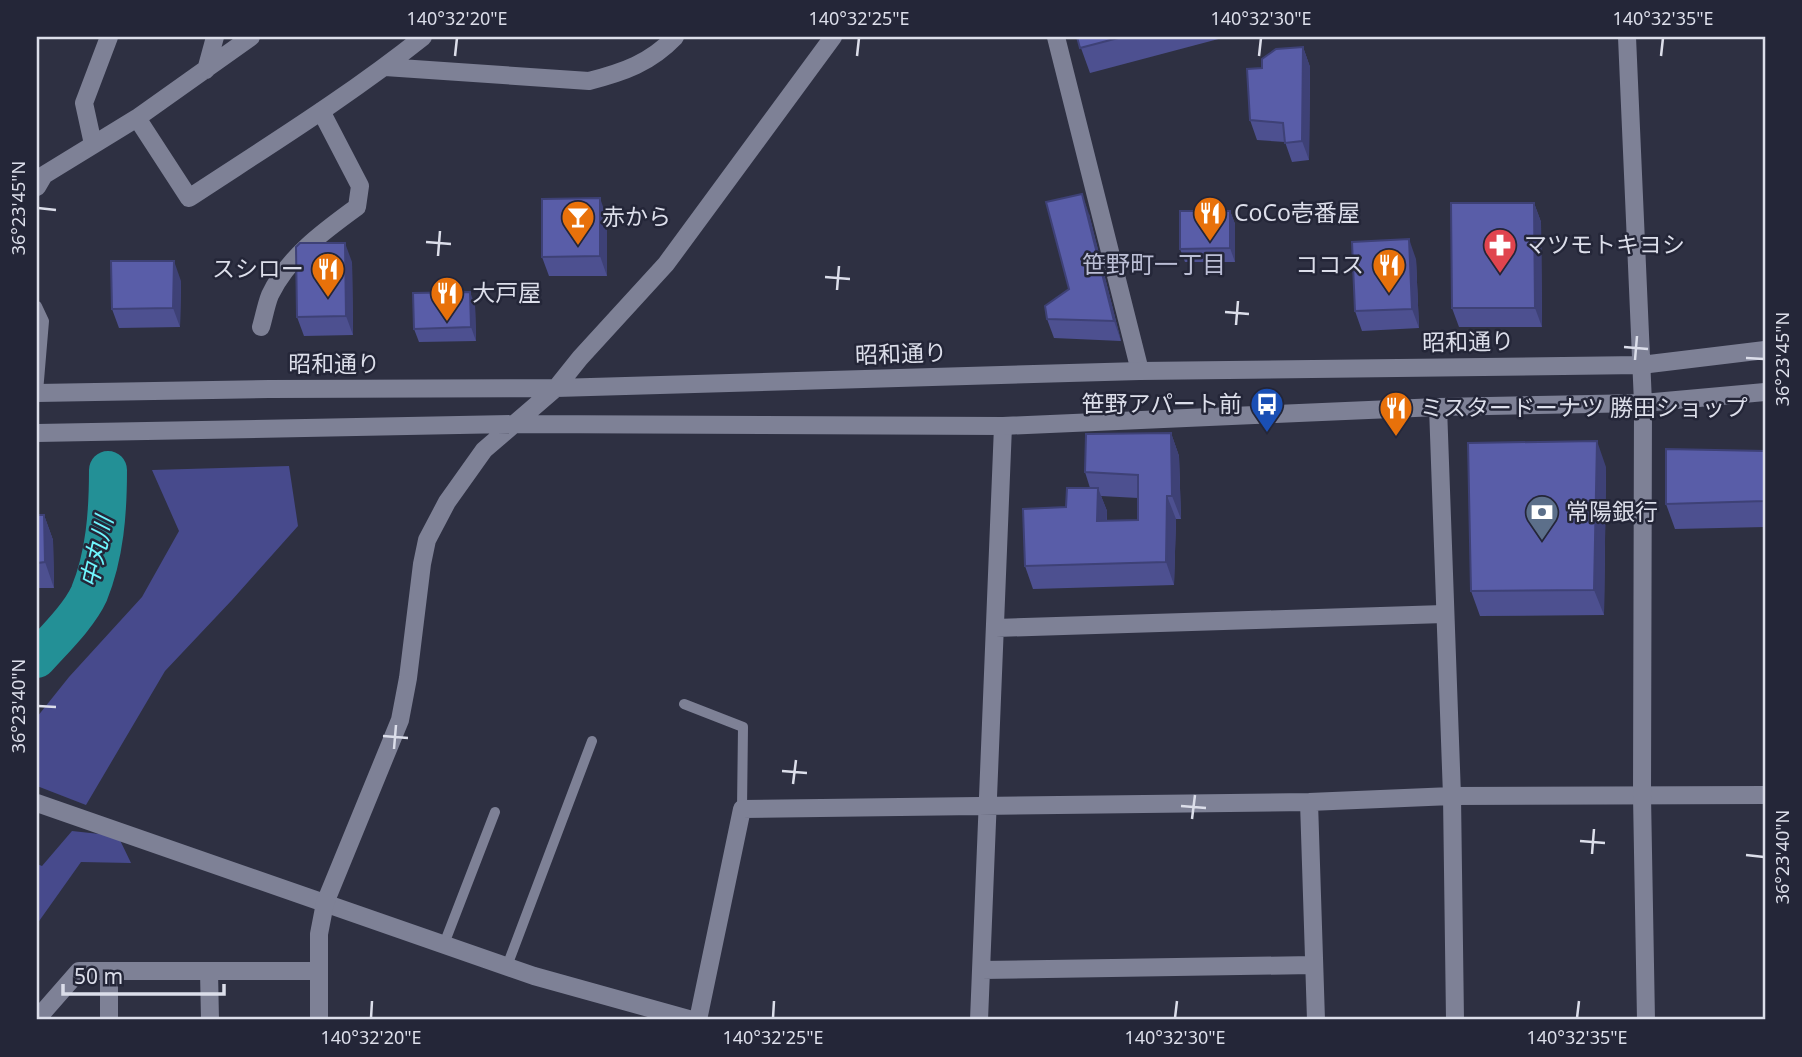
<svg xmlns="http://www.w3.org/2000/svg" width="1802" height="1057" viewBox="0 0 1802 1057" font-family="'Noto Sans','Noto Sans JP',sans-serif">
<rect width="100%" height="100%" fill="#2e3042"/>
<path fill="#474a8c" d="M289 466 298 526 232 600 165 671 86 805 37 786V717L69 677 142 597 179 531 152 470Z
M72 831 118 836 131 863 81 862 37 924V864L42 866Z"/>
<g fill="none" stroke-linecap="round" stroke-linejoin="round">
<path stroke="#239096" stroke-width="38" d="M37 659C53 641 79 616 89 594 105 555 108 512 108 470"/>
<path stroke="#7e8196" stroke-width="10" d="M37 306 44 321 38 392
M684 704 743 727 742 809
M444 944 495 812
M507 966 592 741"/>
<path stroke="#7e8196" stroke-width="18" d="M1056 37 1140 371
M385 67 589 81C624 72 650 63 675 37
M206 70 215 37
M137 118 189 198C268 146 349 96 423 37
M93 144 84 103 109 37
M37 187 44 175 137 118 251 37
M261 327C264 317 266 305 270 295 288 257 324 231 357 207L360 186 321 111
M1438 407 1452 796 1455 1020
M996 628 1444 614
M1309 802 1316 1020
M37 803 534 976 692 1020
M981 970 1313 965
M109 971V1020
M209 971 210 1020
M37 1019 79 971H318
M698 1020 742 809 1309 802 1452 796 1765 795
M979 1020 1003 426"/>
<path stroke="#7e8196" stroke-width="18" d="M1627 37 1643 403 1642 796 1646 1020
M37 393 269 389 556 388 1140 371 1641 365 1765 350
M37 433 516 424 1003 426 1438 407 1643 403 1765 392
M319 1020V934L325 903 400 720 408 678 422 564 427 540 447 502 484 450 556 388 580 358 666 264 833 37"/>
</g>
<path fill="#4d5090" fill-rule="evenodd" d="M1077 37H1226L1090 73Z
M1303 47 1310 67 1309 160 1292 162 1285 142 1257 140 1250 120 1262 68Z
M1534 203 1541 222 1542 327H1459L1452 308Z
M1230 211 1235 224V262H1185L1180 249Z
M1089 214 1121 341 1054 338 1047 319 1069 289Z
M607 218V276H549L542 257Z
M1416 259 1419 328 1362 331 1355 311Z
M352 262 353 335 304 336 297 317Z
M181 281 180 327 119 328 112 309Z
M475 305 476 341 419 342 414 329Z
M1171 433 1179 456 1181 519H1176L1174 585 1033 589 1025 566 1066 507 1090 488 1085 472ZM1101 496 1138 498V520L1107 521V511Z
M1765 451V527L1675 529 1666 504Z
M1606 467 1604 615 1480 616 1471 591Z
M37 515H44L53 540 54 588H37Z"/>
<path fill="#3e4176" d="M1303 47 1310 67 1309 160 1302 141Z
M1082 194 1089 214 1121 341 1114 321Z
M600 198 607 218V276L600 256Z
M1534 203 1541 222 1542 327 1535 308Z
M1230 211 1235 224V262L1230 248Z
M1409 239 1416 259 1419 328 1412 309Z
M345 243 352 262 353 335 346 316Z
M174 261 181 281 180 327 173 308Z
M470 292 475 305 476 341 471 327Z
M1171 433 1179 456 1181 519 1172 496Z
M1597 441 1606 467 1604 615 1594 590Z
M1098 488 1107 511 1106 544 1097 521Z
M1167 496 1176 519 1174 585 1166 562Z
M44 515 53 540 54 588 45 562Z"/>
<path fill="#595da8" stroke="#3e4176" stroke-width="2" d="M1077 37H1122L1080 48Z
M1303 47 1302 141 1285 143 1283 123 1250 120 1247 69 1262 68V59L1276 49Z
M1082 194 1114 321 1047 319 1045 306 1069 289 1046 202Z
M600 198V256L542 257V199Z
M1451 203H1534L1535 308H1452Z
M1180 211H1230V248L1180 249Z
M1409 239 1412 309 1355 311 1352 242Z
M300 243H345L346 316 297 317 296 247Z
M111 261H174L173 308 112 309Z
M470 292 471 327 414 329 413 293Z
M1171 433 1172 496H1167L1166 562 1025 566 1023 509 1066 507 1067 488H1098L1097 521 1138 520V475L1085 472 1086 434Z
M1597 441 1594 590 1471 591 1468 443Z
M1666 449 1765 451V501L1666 504Z
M37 515H44L45 562 37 563Z"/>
<path fill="none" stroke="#dcdeea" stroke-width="2.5" d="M455 56 457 38M857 56 859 38M1259 56 1261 38M1661 56 1663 38M38 208 56 210M426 242 451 244M438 256 440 231M825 277 850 279M837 290 839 266M1225 312 1249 314M1236 325 1238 301M1624 347 1648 349M1746 358 1764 359M1635 360 1637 336M38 706 56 707M383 736 408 738M394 749 396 725M782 771 807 773M793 784 796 760M1181 806 1206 808M1192 819 1195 795M1580 841 1605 843M1592 854 1594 829M1746 855 1764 857M371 1018 372 1001M773 1018 774 1001M1175 1018 1177 1001M1577 1018 1579 1001"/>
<defs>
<symbol id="restaurant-pin" viewBox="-11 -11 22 30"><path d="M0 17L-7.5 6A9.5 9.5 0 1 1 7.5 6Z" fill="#e8710a" stroke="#242638"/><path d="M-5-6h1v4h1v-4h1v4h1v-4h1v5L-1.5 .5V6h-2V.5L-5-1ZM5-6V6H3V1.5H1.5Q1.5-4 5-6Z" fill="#fff"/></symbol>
<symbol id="bar-pin" viewBox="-11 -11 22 30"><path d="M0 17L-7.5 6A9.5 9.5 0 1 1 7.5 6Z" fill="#e8710a" stroke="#242638"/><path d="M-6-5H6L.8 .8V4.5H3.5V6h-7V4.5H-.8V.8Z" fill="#fff"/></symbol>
<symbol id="pharmacy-pin" viewBox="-11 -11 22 30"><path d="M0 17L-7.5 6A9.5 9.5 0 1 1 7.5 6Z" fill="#e0444e" stroke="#242638"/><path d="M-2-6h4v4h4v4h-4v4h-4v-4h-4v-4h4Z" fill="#fff"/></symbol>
<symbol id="bus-pin" viewBox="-11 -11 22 30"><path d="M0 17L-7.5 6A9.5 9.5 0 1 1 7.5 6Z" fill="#1a4fb4" stroke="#242638"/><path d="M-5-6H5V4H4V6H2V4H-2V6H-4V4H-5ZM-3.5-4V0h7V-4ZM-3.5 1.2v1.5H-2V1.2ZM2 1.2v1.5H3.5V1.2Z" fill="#fff"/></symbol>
<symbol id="bank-pin" viewBox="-11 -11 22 30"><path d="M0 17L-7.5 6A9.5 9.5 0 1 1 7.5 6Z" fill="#5c6f8a" stroke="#242638"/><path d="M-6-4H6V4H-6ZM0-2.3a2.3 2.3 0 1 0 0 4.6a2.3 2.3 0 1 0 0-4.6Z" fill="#fff"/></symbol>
</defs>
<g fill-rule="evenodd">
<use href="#restaurant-pin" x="1191" y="194" width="38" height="52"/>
<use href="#bar-pin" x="559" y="198" width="38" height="52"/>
<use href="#pharmacy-pin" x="1481" y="226" width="38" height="52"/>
<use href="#restaurant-pin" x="1370" y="246" width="38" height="52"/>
<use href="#restaurant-pin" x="309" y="250" width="38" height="52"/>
<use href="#restaurant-pin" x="428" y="274" width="38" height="52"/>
<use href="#bus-pin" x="1248" y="385" width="38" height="52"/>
<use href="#restaurant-pin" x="1377" y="389" width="38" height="52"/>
<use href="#bank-pin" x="1523" y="493" width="38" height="52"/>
</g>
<g text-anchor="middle" stroke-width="5" stroke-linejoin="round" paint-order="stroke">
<g font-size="23" fill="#dcdeea" stroke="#242638" text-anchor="start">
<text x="1234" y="221">CoCo壱番屋</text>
<text x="602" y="225">赤から</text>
<text x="1524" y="253">マツモトキヨシ</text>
<text x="1364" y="273" text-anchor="end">ココス</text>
<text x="304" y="277" text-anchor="end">スシロー</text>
<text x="472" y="301">大戸屋</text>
<text x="1242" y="412" text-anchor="end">笹野アパート前</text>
<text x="1420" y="416">ミスタードーナツ 勝田ショップ</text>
<text x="1566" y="520">常陽銀行</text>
</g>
<g font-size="23" fill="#dcdeea" stroke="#242638">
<text transform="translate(1468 342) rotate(-1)" y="8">昭和通り</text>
<text transform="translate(901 354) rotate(-2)" y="8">昭和通り</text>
<text x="334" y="372">昭和通り</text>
</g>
<g font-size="24" fill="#bbbed5" stroke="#242638">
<text x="1154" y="273">笹野町一丁目</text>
</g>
<g font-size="24" font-style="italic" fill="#70f6fe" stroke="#242638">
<text transform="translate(97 552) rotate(-77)" y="8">中丸川</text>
</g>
</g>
<rect width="1802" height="1057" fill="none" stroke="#242638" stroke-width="77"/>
<path d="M63 984v10h161v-10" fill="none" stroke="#dcdeea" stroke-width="3.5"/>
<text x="74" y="984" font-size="21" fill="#dcdeea" stroke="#242638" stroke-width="5" paint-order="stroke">50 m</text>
<rect x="38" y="38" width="1726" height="980" fill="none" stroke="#dcdeea" stroke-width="2.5"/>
<g font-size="18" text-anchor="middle" fill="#dcdeea">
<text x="457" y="25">140°32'20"E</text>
<text x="859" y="25">140°32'25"E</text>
<text x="1261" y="25">140°32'30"E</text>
<text x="1663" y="25">140°32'35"E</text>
<text transform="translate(19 208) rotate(-90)" y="6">36°23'45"N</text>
<text transform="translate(1783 359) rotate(-90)" y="6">36°23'45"N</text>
<text transform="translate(19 706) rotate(-90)" y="6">36°23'40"N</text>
<text transform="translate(1783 857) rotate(-90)" y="6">36°23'40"N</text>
<text x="371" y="1044">140°32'20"E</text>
<text x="773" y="1044">140°32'25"E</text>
<text x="1175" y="1044">140°32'30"E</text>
<text x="1577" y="1044">140°32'35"E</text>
</g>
</svg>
